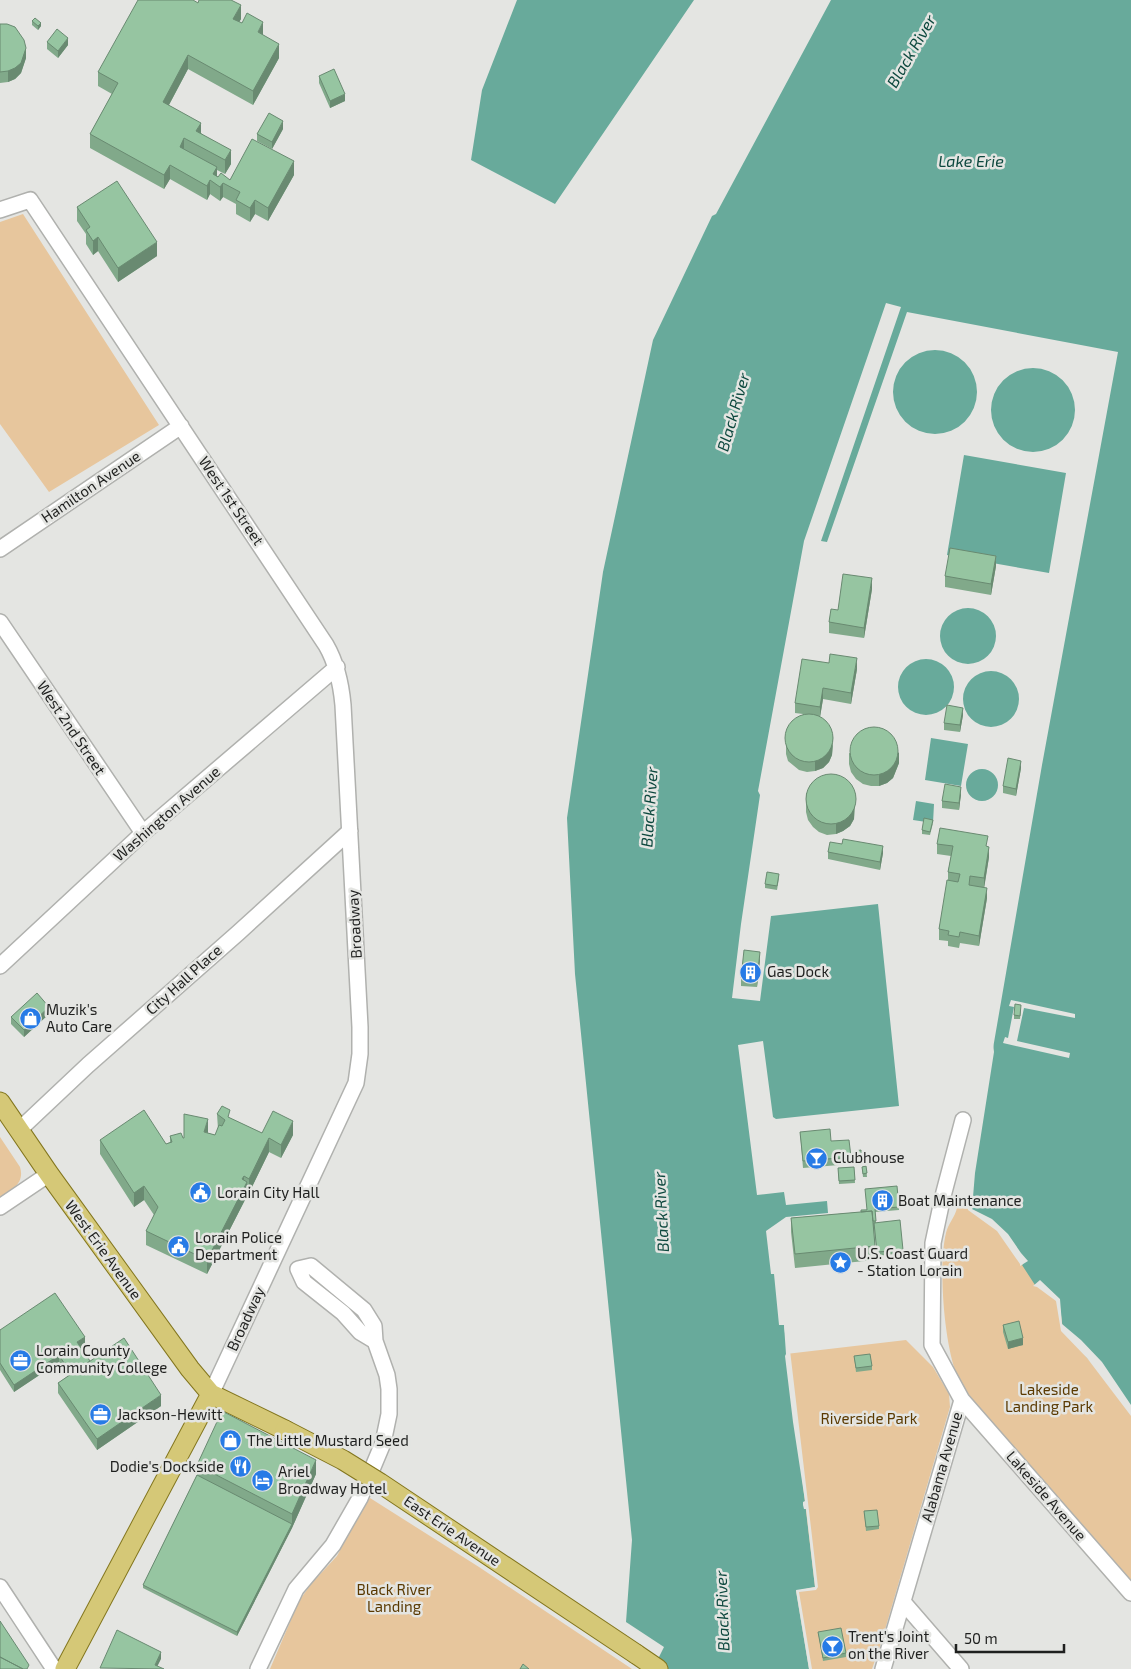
<svg xmlns="http://www.w3.org/2000/svg" width="1131" height="1669" viewBox="0 0 1131 1669" font-family="'Exo 2',sans-serif">
<rect width="100%" height="100%" fill="#e4e5e2"/>
<path fill="#e7c69d" d="M23 214 159 425 49 492 0 424V222Z
M0 1137 20 1167C25 1183 12 1190 0 1198Z
M957 1208 970 1209 998 1230 1059 1300 1089 1356 1131 1413V1580L973 1401C967 1392 961 1384 957 1375 944 1344 938 1265 946 1233 948 1224 955 1217 957 1208Z
M906 1340 933 1367 949 1394 950 1407 882 1640 872 1669H809L796 1590 786 1354Z
M370 1498 479 1567 632 1669H270L299 1601 311 1584 337 1556 363 1507Z"/>
<path fill="#68aa9b" d="M517 0H694L555 204 471 160 482 90Z
M831 0H1131V1413L1115 1390 1063 1330 1059 1300 1037 1284 1035 1285 1022 1265 1023 1264 998 1230 970 1209 969 1187 1042 765 1118 352 907 312 827 542 821 541 901 307 886 303 804 541 758 791 760 795 741 924 732 998 760 1001 771 916 878 904 899 1106 776 1119 773 1117 763 1041 738 1045 757 1195 784 1192 786 1205 827 1201 828 1213 786 1217 766 1231 771 1274H774L779 1325H784L815 1587 796 1591 809 1669H653L664 1647 626 1622 632 1540 575 974 567 818 603 572 653 340 712 216 716 214Z
M893 392a42 42 0 1 1 84 0a42 42 0 1 1-84 0Z
M991 410a42 42 0 1 1 84 0a42 42 0 1 1-84 0Z
M964 455 1066 473 1049 573 947 555Z
M940 636a28 28 0 1 1 56 0a28 28 0 1 1-56 0Z
M898 687a28 28 0 1 1 56 0a28 28 0 1 1-56 0Z
M963 699a28 28 0 1 1 56 0a28 28 0 1 1-56 0Z
M931 738 968 744 961 786 925 780Z
M966 785a16 16 0 1 1 32 0a16 16 0 1 1-32 0Z
M916 801 934 804 933 823 913 820Z"/>
<path fill="#e4e5e2" d="M1011 1000 1075 1014V1018L1024 1008 1017 1041 1070 1053 1069 1058 1003 1043 1005 1037 1008 1038 1014 1007 1009 1006Z
M993 1043 994 1052 975 1173 972 1209 992 1219 1008 1234 1021 1253 1028 1261 1020 1266V1264L997 1231 968 1210 966 1186 978 1114Z
M1040 1280 1060 1299 1062 1324 1081 1340 1102 1362 1131 1405V1416L1087 1358 1061 1331 1056 1301 1037 1287 1033 1286Z
M784 1325H787L818 1587 816 1590 799 1592 812 1669H809L796 1590 815 1587 806 1509H804L803 1505V1502L805 1501 793 1422 785 1356 786 1354Z"/>
<g fill="none" stroke-linecap="round" stroke-linejoin="round">
<defs>
<path id="minor" d="M0 210 30 200 326 645C337 664 341 683 343 705L360 1027V1054L356 1083 211 1394
M0 549 181 426
M0 622 143 833
M0 966 143 833 337 667
M963 1120 943 1196 933 1243 932 1345 962 1400 1131 1593
M19 1130 88 1065 238 933 350 831
M0 1207 49 1174
M0 1587 54 1669
M903 1602 961 1669
M258 1669 296 1589 333 1545 360 1498 383 1443 389 1414V1389L387 1375 375 1341 374 1326 364 1310 311 1266 298 1269 304 1282 343 1313 360 1332 375 1341
M883 1669 962 1400"/>
<path id="major" d="M0 1102 49 1174 190 1369 211 1394 285 1430
M636 1654 658 1669
M65 1669 211 1394"/>
</defs>
<use href="#minor" stroke="#b0b1ae" stroke-width="18"/>
<use href="#major" stroke="#83761e" stroke-width="21"/>
<use href="#minor" stroke="#fff" stroke-width="15"/>
<use href="#major" stroke="#d5c877" stroke-width="19"/>
<defs>
<path id="major-bridge" d="M285 1430 343 1460 380 1483 636 1654"/>
</defs>
<use href="#major-bridge" stroke="#83761e" stroke-width="21" stroke-linecap="butt"/>
<use href="#major-bridge" stroke="#d5c877" stroke-width="19"/>
</g>
<path fill="#81a98a" d="M198 3 241 19 239 22 263 35 279 58 253 105 188 69 169 105 201 133 231 164 225 174 217 170V176L230 180 294 175 268 221 255 214 250 222 236 214V204L223 197 220 201 210 194 207 200 170 179 164 189 90 148V134L112 94 98 86V72Z
M32 21 41 26 38 30 32 25Z
M0 24 26 58 21 73 15 79 8 82 0 83Z
M47 42 68 45 58 58 47 49Z
M319 76 345 101 330 108 319 83Z
M283 129 272 149 257 141V134Z
M77 207 157 256 118 282 98 251 93 255 86 244V234L77 221Z
M996 566 991 595 945 587V576Z
M872 589 864 638 829 633V622L838 610Z
M857 669 851 704 823 699 820 717 833 746 832 755 829 762 823 768 815 771 807 772 799 770 788 761 786 754V743L803 714 795 713V703Z
M963 715 960 732 944 730V723Z
M849 753 899 763 893 778 887 783 879 786H871L863 784 856 779 851 772 849 764Z
M1021 768 1016 796 1003 793V786Z
M806 793 855 803 854 819 850 826 843 831 836 834 827 835 819 832 813 827 808 820 806 812Z
M961 794 959 810 942 808V801Z
M933 823 930 835 922 834V830Z
M842 844 883 853 880 870 828 859V852Z
M937 844 988 847 989 857 984 887 987 898 979 946 960 943 959 948 948 946V941L939 940V929L948 880V872L951 856 937 854Z
M779 878 777 890 765 888V884Z
M760 959 757 987 741 986V978Z
M1021 1009 1020 1019H1014V1015Z
M49 1014 24 1037 11 1024V1017Z
M217 1114 230 1118 262 1133 293 1135 281 1158 269 1152 249 1193 247 1192V1196L207 1274 146 1245V1231L154 1215 144 1200 134 1207 100 1154V1140L166 1144 170 1142V1136L183 1138 208 1133 215 1135 218 1129Z
M800 1132 831 1141 851 1157V1164L803 1168Z
M855 1151 862 1161V1164L855 1165Z
M866 1166 867 1177H863L862 1167Z
M854 1167 855 1183 839 1184 838 1168Z
M899 1207V1210L875 1212 876 1223 903 1250V1253L877 1256 874 1225 875 1246V1260L795 1268 791 1232V1218L861 1212V1210Z
M1003 1325 1023 1345 1008 1349 1003 1332Z
M0 1330 85 1344 81 1347 90 1361 161 1406 97 1450 58 1393V1383L68 1376 59 1362 14 1392 0 1370Z
M854 1356 872 1366V1370L856 1372Z
M197 1465 316 1474 292 1528 237 1636 143 1588V1585L197 1475Z
M864 1511 879 1526V1529L866 1531Z
M818 1632 846 1653V1657L823 1661Z"/>
<path fill="#698a71" d="M241 5V19L233 33V19Z
M263 22V36L258 32Z
M41 23V26L38 30V26Z
M68 38V45L58 58V51Z
M279 44V58L253 105V91Z
M26 48V58L21 73 15 79 8 82V71Z
M188 55V69L163 116V102Z
M345 94V101L330 108V101Z
M283 121V129L272 149V142Z
M201 123V137L196 131Z
M184 138V152L180 147Z
M231 150V164L225 174V160Z
M294 161V175L268 221V208Z
M170 165V179L164 189V175Z
M217 167V181L213 174Z
M210 180V194L207 200V186Z
M223 183V197L220 201V187Z
M255 200V214L250 222V208Z
M98 237V251L93 255V241Z
M157 242V256L118 282V268Z
M996 556V566L991 595V584Z
M872 578V589L864 638V628Z
M857 658V669L851 704V693Z
M823 688V699L820 717V707Z
M963 708V715L960 732V725Z
M833 736 832 755 829 762 823 768 815 771V761Z
M899 752V763L893 778 887 783 879 786V775Z
M1021 761V768L1016 796V789Z
M961 787V794L959 810V803Z
M855 793 854 819 850 826 843 831 836 834V824Z
M883 846V853L880 870V862Z
M989 847V857L984 889V878Z
M987 888V898L979 946V936Z
M760 952V959L757 987V980Z
M49 1007V1014L24 1037V1030Z
M208 1119V1133L204 1132Z
M293 1121V1135L281 1158V1145Z
M269 1138V1152L249 1193V1179Z
M244 1176V1188L247 1182V1196L207 1274V1260Z
M144 1186V1200L134 1207V1193Z
M85 1337V1344L77 1349V1342Z
M1023 1338V1345L1008 1349V1342Z
M59 1355V1362L14 1392V1385Z
M161 1395V1406L97 1450V1439Z
M316 1460V1474L292 1528V1514Z
M292 1524V1528L237 1636V1632Z
M161 1652V1659L156 1669 155 1665Z"/>
<path fill="#96c5a1" stroke="#698a71" d="M138 0H193L198 3 199 0H231L241 5 233 19 242 23 247 13 263 22 258 32 279 44 253 91 188 55 163 102 201 123 196 131 231 150 225 160 184 138 180 147 217 167 213 174 218 177 221 173 230 180 252 139 294 161 268 208 255 200 250 208 236 200 240 192 223 183 220 187 210 180 207 186 170 165 164 175 90 134 118 83 98 72Z
M35 18 41 23 38 26 32 21Z
M0 24H7L15 27 24 40 26 48 21 63 15 68 8 71 0 72Z
M57 29 68 38 58 51 47 42Z
M334 69 345 94 330 101 319 76Z
M269 113 283 121 272 142 257 134Z
M117 181 157 242 118 268 98 237 93 241 86 230 90 227 77 207Z
M950 548 996 556 991 584 945 576Z
M843 574 872 578 864 628 829 622 831 609 838 610Z
M830 654 857 658 851 693 823 688 820 707 795 703 802 659 829 663Z
M947 705 963 708 960 725 944 723Z
M785 738a24 24 0 1 1 48 0a24 24 0 1 1-48 0Z
M850 751a24 24 0 1 1 48 0a24 24 0 1 1-48 0Z
M1008 758 1021 761 1016 789 1003 786Z
M806 799a25 25 0 1 1 50 0a25 25 0 1 1-50 0Z
M945 784 961 787 959 803 942 801Z
M924 818 933 820 930 832 922 830Z
M940 828 988 836 986 846 989 847 984 878 970 876 969 885 987 888 979 936 960 932 959 937 948 935 949 931 939 929 947 880 958 882 960 874 948 872 953 846 937 844Z
M843 839 883 846 880 862 828 852 830 842 842 844Z
M767 872 779 874 777 886 765 884Z
M744 950 760 952 757 980 741 978Z
M37 993 49 1007 24 1030 11 1017Z
M1015 1004 1021 1005 1020 1016 1014 1015Z
M222 1106 230 1110 228 1117 262 1133 273 1111 293 1121 281 1145 269 1138 249 1179 244 1176 242 1179 247 1182 207 1260 146 1231 158 1207 144 1186 134 1193 100 1140 144 1110 166 1144 172 1142 170 1136 181 1133 183 1138H184V1114L208 1119 204 1132 215 1135 219 1125 222 1126 225 1120 217 1114Z
M830 1129 831 1141 849 1140 851 1157 803 1161 800 1132Z
M861 1150 862 1161 855 1162V1151Z
M866 1166 867 1173 863 1174 862 1167Z
M854 1167 855 1180 839 1181 838 1168Z
M897 1186 899 1207 875 1209 876 1221H873L872 1211 861 1212V1210H867L865 1189Z
M872 1211 875 1246 795 1254 791 1218Z
M900 1220 903 1250 877 1252 874 1223Z
M55 1293 85 1337 77 1342 90 1361 71 1374 59 1355 14 1385 0 1363V1330Z
M1019 1321 1023 1338 1008 1342 1003 1325Z
M124 1338 161 1395 97 1439 58 1383Z
M870 1354 872 1366 856 1368 854 1356Z
M222 1411 316 1460 292 1514 197 1465Z
M197 1475 292 1524 237 1632 143 1585Z
M877 1510 879 1526 866 1527 864 1511Z
M0 1621 29 1665 27 1669H23L0 1657Z
M841 1628 846 1653 823 1658 818 1632Z
M117 1630 161 1652 155 1665 164 1669 100 1668Z
M0 1657 23 1669H0Z
M523 1664 529 1669H520Z"/>
<defs>
<symbol id="building-disc" viewBox="-11 -11 22 22"><circle r="9.5" fill="#277be6" stroke="#e4e5e2"/><path d="M-4-6H4V6H1V3H-1V6H-4ZM-2.5-4.3h1.7v1.8h-1.7ZM.8-4.3h1.7v1.8H.8ZM-2.5-1h1.7V.8h-1.7ZM.8-1h1.7V.8H.8Z" fill="#fff"/></symbol>
<symbol id="shop-disc" viewBox="-11 -11 22 22"><circle r="9.5" fill="#277be6" stroke="#e4e5e2"/><path d="M-5-2.5h2.3a2.7 3.5 0 0 1 5.4 0H5L5.5 6h-11ZM-1.5-2.5h3a1.5 2.3 0 0 0-3 0Z" fill="#fff"/></symbol>
<symbol id="bar-disc" viewBox="-11 -11 22 22"><circle r="9.5" fill="#277be6" stroke="#e4e5e2"/><path d="M-6-5H6L.8 .8V4.5H3.5V6h-7V4.5H-.8V.8Z" fill="#fff"/></symbol>
<symbol id="civic-disc" viewBox="-11 -11 22 22"><circle r="9.5" fill="#277be6" stroke="#e4e5e2"/><path d="M-.6-6.5H3V-4.5H.6V-3L4-1V1h2V6H-6V1h2V-1L-.6-3ZM-1.2 2.5V6h2.4V2.5Z" fill="#fff"/></symbol>
<symbol id="sight-disc" viewBox="-11 -11 22 22"><circle r="9.5" fill="#277be6" stroke="#e4e5e2"/><path d="M0-6L1.8-2.2L6-1.7L2.9 1.2L3.7 5.4L0 3.3L-3.7 5.4L-2.9 1.2L-6-1.7L-1.8-2.2Z" fill="#fff"/></symbol>
<symbol id="office-disc" viewBox="-11 -11 22 22"><circle r="9.5" fill="#277be6" stroke="#e4e5e2"/><path d="M-6-3h4V-5.5h4V-3h4V5H-6ZM-1-4.5V-3h2v-1.5ZM-6 0V1H6V0Z" fill="#fff"/></symbol>
<symbol id="restaurant-disc" viewBox="-11 -11 22 22"><circle r="9.5" fill="#277be6" stroke="#e4e5e2"/><path d="M-5-6h1v4h1v-4h1v4h1v-4h1v5L-1.5 .5V6h-2V.5L-5-1ZM5-6V6H3V1.5H1.5Q1.5-4 5-6Z" fill="#fff"/></symbol>
<symbol id="hotel-disc" viewBox="-11 -11 22 22"><circle r="9.5" fill="#277be6" stroke="#e4e5e2"/><path d="M-6-4.5h1.5V1H6V5H4.5V3h-9V5H-6ZM-4 0a1.8 1.8 0 1 1 3.6 0ZM.5 0V-2.5h3Q6-2.5 6 0Z" fill="#fff"/></symbol>
</defs>
<g fill-rule="evenodd">
<use href="#building-disc" x="738" y="960" width="25" height="25"/>
<use href="#shop-disc" x="18" y="1006" width="25" height="25"/>
<use href="#bar-disc" x="804" y="1146" width="25" height="25"/>
<use href="#civic-disc" x="188" y="1180" width="25" height="25"/>
<use href="#building-disc" x="870" y="1188" width="25" height="25"/>
<use href="#civic-disc" x="166" y="1234" width="25" height="25"/>
<use href="#sight-disc" x="828" y="1250" width="25" height="25"/>
<use href="#office-disc" x="8" y="1348" width="25" height="25"/>
<use href="#office-disc" x="88" y="1402" width="25" height="25"/>
<use href="#shop-disc" x="218" y="1428" width="25" height="25"/>
<use href="#restaurant-disc" x="228" y="1454" width="25" height="25"/>
<use href="#hotel-disc" x="250" y="1468" width="25" height="25"/>
<use href="#bar-disc" x="820" y="1634" width="25" height="25"/>
</g>
<g text-anchor="middle" stroke-width="5" stroke-linejoin="round" paint-order="stroke">
<g font-size="15" fill="#1f201f" stroke="#e4e5e2">
<text transform="translate(91 487) rotate(-34)" y="5">Hamilton Avenue</text>
<text transform="translate(231 501) rotate(56)" y="5">West 1st Street</text>
<text transform="translate(71 728) rotate(56)" y="5">West 2nd Street</text>
<text transform="translate(167 814) rotate(-41)" y="5">Washington Avenue</text>
<text transform="translate(355 924) rotate(-93)" y="5">Broadway</text>
<text transform="translate(184 980) rotate(-42)" y="5">City Hall Place</text>
<text transform="translate(103 1250) rotate(54)" y="5">West Erie Avenue</text>
<text transform="translate(246 1319) rotate(-65)" y="5">Broadway</text>
<text transform="translate(942 1467) rotate(-74)" y="5">Alabama Avenue</text>
<text transform="translate(1046 1496) rotate(49)" y="5">Lakeside Avenue</text>
<text transform="translate(452 1531) rotate(34)" y="5">East Erie Avenue</text>
</g>
<g font-size="15" fill="#1f201f" stroke="#e4e5e2" text-anchor="start">
<text x="767" y="977">Gas Dock</text>
<text x="46" y="1015">Muzik's<tspan x="46" dy="17">Auto Care</tspan></text>
<text x="833" y="1163">Clubhouse</text>
<text x="217" y="1198">Lorain City Hall</text>
<text x="898" y="1206">Boat Maintenance</text>
<text x="195" y="1243">Lorain Police<tspan x="195" dy="17">Department</tspan></text>
<text x="857" y="1259">U.S. Coast Guard<tspan x="857" dy="17">- Station Lorain</tspan></text>
<text x="36" y="1356">Lorain County<tspan x="36" dy="17">Community College</tspan></text>
<text x="117" y="1420">Jackson-Hewitt</text>
<text x="247" y="1446">The Little Mustard Seed</text>
<text x="224" y="1472" text-anchor="end">Dodie's Dockside</text>
<text x="278" y="1477">Ariel<tspan x="278" dy="17">Broadway Hotel</tspan></text>
<text x="848" y="1642">Trent's Joint<tspan x="848" dy="17">on the River</tspan></text>
</g>
<g font-size="15" fill="#5a3900" stroke="#e4e5e2">
<text x="1049" y="1395">Lakeside<tspan x="1049" dy="17">Landing Park</tspan></text>
<text x="869" y="1424">Riverside Park</text>
<text x="394" y="1595">Black River<tspan x="394" dy="17">Landing</tspan></text>
</g>
<g font-size="16" font-style="italic" fill="#0d483e" stroke="#e4e5e2">
<text transform="translate(911 51) rotate(-60)" y="6">Black River</text>
<text x="971" y="167">Lake Erie</text>
<text transform="translate(733 412) rotate(-74)" y="6">Black River</text>
<text transform="translate(649 807) rotate(-86)" y="6">Black River</text>
<text transform="translate(661 1212) rotate(-93)" y="6">Black River</text>
<text transform="translate(722 1611) rotate(-92)" y="6">Black River</text>
</g>
</g>
<path d="M956 1644v8h108v-8" fill="none" stroke="#1f201f" stroke-width="2.5"/>
<text x="964" y="1644" font-size="15" fill="#1f201f" stroke="#e4e5e2" stroke-width="4" paint-order="stroke">50 m</text>
</svg>
